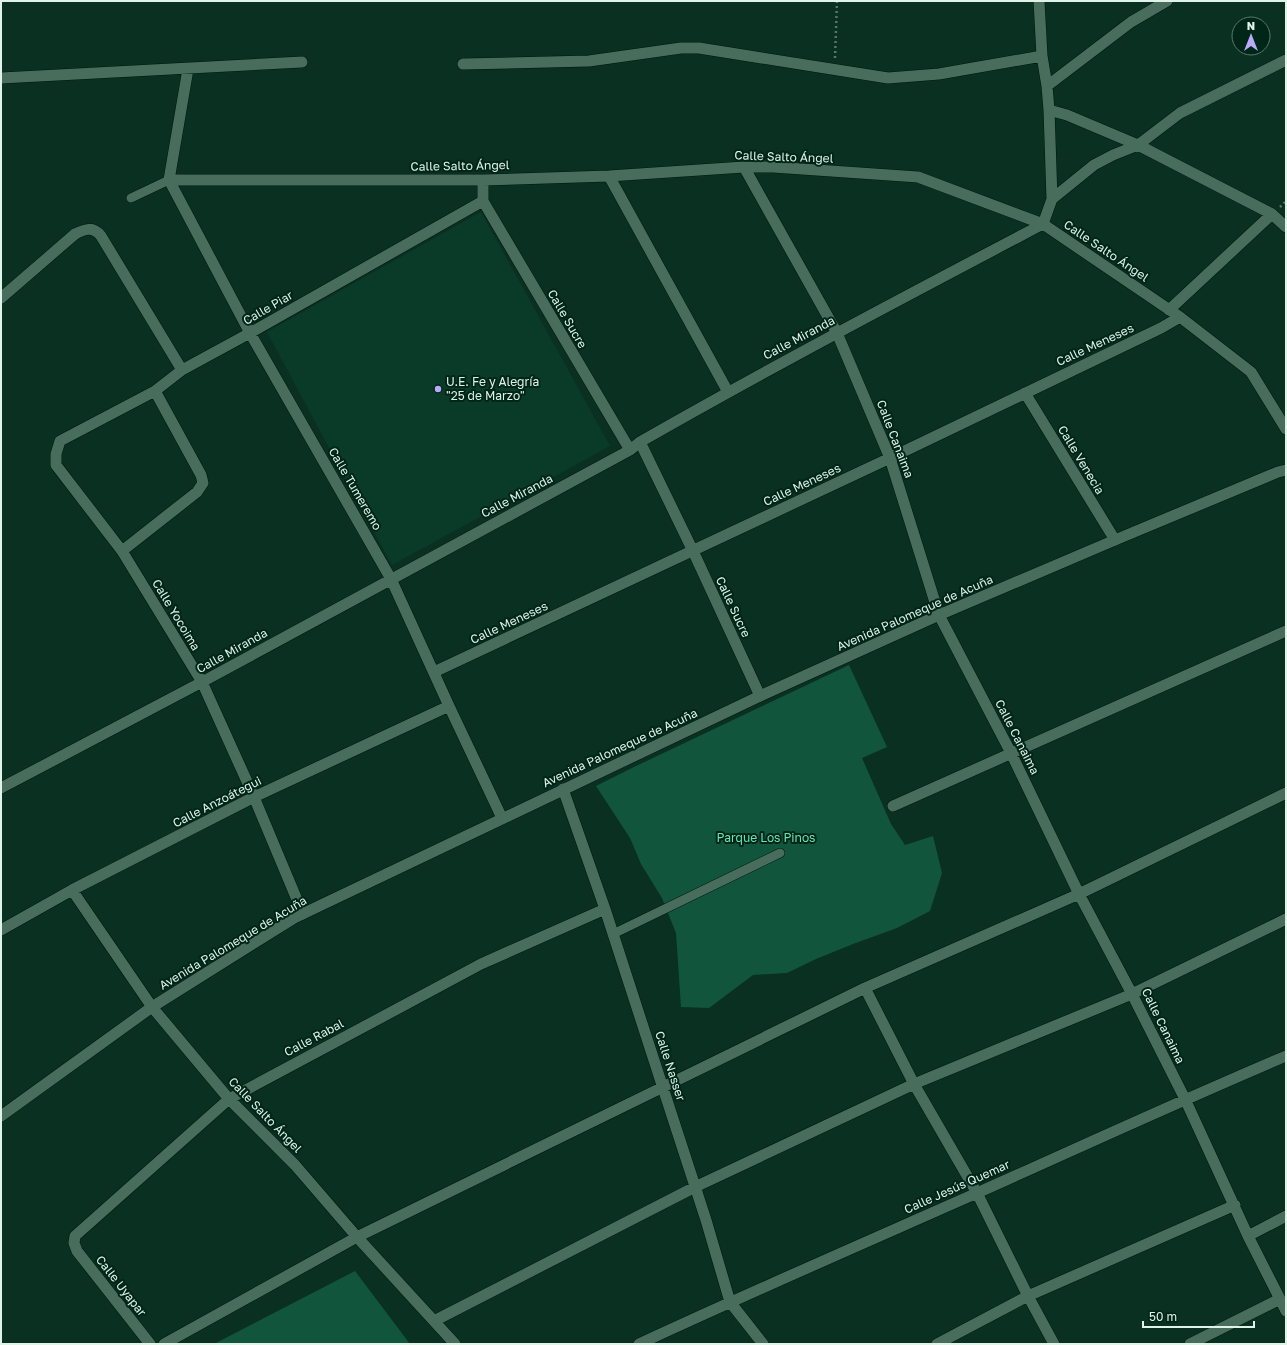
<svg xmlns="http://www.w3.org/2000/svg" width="1287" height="1345" viewBox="0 0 1287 1345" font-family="'Golos Text',sans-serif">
<rect width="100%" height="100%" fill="#0a3022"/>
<path fill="#0a3b29" d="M481 212 610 446 392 565 267 332Z"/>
<path fill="#12553d" d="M849 665 887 747 862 758 891 824 905 845 933 836 942 873 930 911 897 928 853 944 816 959 787 973 753 975 709 1008 681 1007 676 933 662 898 641 864 630 838 596 786 634 767Z
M355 1271 410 1344H214Z"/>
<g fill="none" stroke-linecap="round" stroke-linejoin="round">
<defs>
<path id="service" d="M131 198 169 180
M613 934 780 853"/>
<path id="minor" d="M463 64 589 61 681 48H699L888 78 939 74 1042 56
M1 78 302 62
M1047 86 1131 22 1167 1
M1049 110 1067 115 1138 145 1272 214 1286 227
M744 167 837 333 890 458 939 615 1011 753 1079 894 1132 994 1185 1099 1248 1236 1286 1311
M609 176 728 392
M169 180H483L609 176 744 167H773L918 177 1043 224 1180 317 1251 372 1286 429
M169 180 250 333 391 579 449 706 502 818
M169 180 188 69
M1052 199 1094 165 1113 155 1138 145 1180 113 1286 60
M483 201 630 450
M1 298 75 234C85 229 93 226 101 236L182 370
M1169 310 1272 214
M1025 393 1115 540
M640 442 693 551 760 696
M122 551 197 492 203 483 201 475 155 391
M434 672 890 458 1161 328 1180 317
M1 788 202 682 630 450 640 442C773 366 908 295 1043 224L1052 199 1049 110 1047 86 1042 56 1039 1
M563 789 605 909 663 1088 706 1220 730 1302 763 1344
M893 806 1286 631
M72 890 152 1007 229 1099 295 1165 357 1237 455 1344
M303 914 254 797 202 682 122 551 56 465V454L60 441 155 391 182 370 250 333 483 201V180
M1 930 72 890 254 797 449 706
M865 988 914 1084 977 1193 1028 1296 1054 1344
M1248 1236 1286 1216
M434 1321 695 1187 914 1084 1132 994 1286 919
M150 1344 77 1251 74 1243 75 1236 229 1099 481 964 605 909
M164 1344 357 1237 865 988 1079 894 1286 793
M639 1344C751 1292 864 1243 977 1193 1080 1147 1182 1100 1286 1056
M937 1344 1028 1296 1235 1205
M1190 1344 1280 1299"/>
<path id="tertiary" d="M1 1116 152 1007 294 918 760 696 939 615 1115 540 1278 472 1286 470"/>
</defs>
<use href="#service" stroke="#00160c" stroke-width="10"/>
<use href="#minor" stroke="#00160c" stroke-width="12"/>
<use href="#tertiary" stroke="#00160c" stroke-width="12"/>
<path stroke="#58776b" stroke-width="2.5" stroke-dasharray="2 3" stroke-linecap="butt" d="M835 58 837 1
M1280 207 1286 201"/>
<use href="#service" stroke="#486d5c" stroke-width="9"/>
<use href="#minor" stroke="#486d5c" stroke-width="11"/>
<use href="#tertiary" stroke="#486d5c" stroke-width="11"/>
</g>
<circle fill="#b9abf7" stroke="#002618" stroke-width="1.5" cx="438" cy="389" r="4"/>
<g text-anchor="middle" stroke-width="4" stroke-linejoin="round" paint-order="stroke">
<g font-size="12" fill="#dff3e9" stroke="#002618">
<text transform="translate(784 157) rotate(2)" y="4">Calle Salto Ángel</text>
<text transform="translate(460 166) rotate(-1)" y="4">Calle Salto Ángel</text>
<text transform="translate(1106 251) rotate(34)" y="4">Calle Salto Ángel</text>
<text transform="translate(268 308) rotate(-30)" y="4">Calle Piar</text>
<text transform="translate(567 319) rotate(60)" y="4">Calle Sucre</text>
<text transform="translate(799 338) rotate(-28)" y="4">Calle Miranda</text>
<text transform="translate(1095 345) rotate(-25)" y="4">Calle Meneses</text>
<text transform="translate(895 439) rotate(69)" y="4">Calle Canaima</text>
<text transform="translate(1081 460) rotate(59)" y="4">Calle Venecia</text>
<text transform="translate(802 485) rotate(-25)" y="4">Calle Meneses</text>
<text transform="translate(355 489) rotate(60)" y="4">Calle Tumeremo</text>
<text transform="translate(517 496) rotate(-28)" y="4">Calle Miranda</text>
<text transform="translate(733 607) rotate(65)" y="4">Calle Sucre</text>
<text transform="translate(915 613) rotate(-24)" y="4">Avenida Palomeque de Acuña</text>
<text transform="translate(176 615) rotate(59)" y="4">Calle Yocoima</text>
<text transform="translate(509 623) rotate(-25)" y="4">Calle Meneses</text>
<text transform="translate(232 651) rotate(-29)" y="4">Calle Miranda</text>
<text transform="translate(1017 737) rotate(63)" y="4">Calle Canaima</text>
<text transform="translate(620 748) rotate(-25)" y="4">Avenida Palomeque de Acuña</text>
<text transform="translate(217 802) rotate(-27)" y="4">Calle Anzoátegui</text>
<text transform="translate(233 943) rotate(-31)" y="4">Avenida Palomeque de Acuña</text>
<text transform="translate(1163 1026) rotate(64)" y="4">Calle Canaima</text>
<text transform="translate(314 1038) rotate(-28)" y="4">Calle Rabal</text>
<text transform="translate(670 1066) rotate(72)" y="4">Calle Nasser</text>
<text transform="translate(265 1115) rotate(46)" y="4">Calle Salto Ángel</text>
<text transform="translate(957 1187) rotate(-24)" y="4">Calle Jesús Quemar</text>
<text transform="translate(121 1286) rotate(52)" y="4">Calle Uyapar</text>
</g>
<g font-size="12" fill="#dff3e9" stroke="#002618" text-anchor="start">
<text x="446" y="386">U.E. Fe y Alegría<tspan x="446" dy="14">"25 de Marzo"</tspan></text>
</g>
<g font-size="12" fill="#67e5b3" stroke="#002618">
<text x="766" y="842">Parque Los Pinos</text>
</g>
</g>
<rect width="1287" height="1345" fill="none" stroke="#dff3e9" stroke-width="4"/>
<g transform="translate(1251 36)"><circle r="19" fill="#002618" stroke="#59786c"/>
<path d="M0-3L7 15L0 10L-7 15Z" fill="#b9abf7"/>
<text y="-6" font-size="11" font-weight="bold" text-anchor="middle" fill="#dff3e9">N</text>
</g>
<path d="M1143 1321v6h111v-6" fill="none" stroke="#dff3e9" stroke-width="2"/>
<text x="1149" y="1321" font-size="12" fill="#dff3e9" stroke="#002618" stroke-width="3" paint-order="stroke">50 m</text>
</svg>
